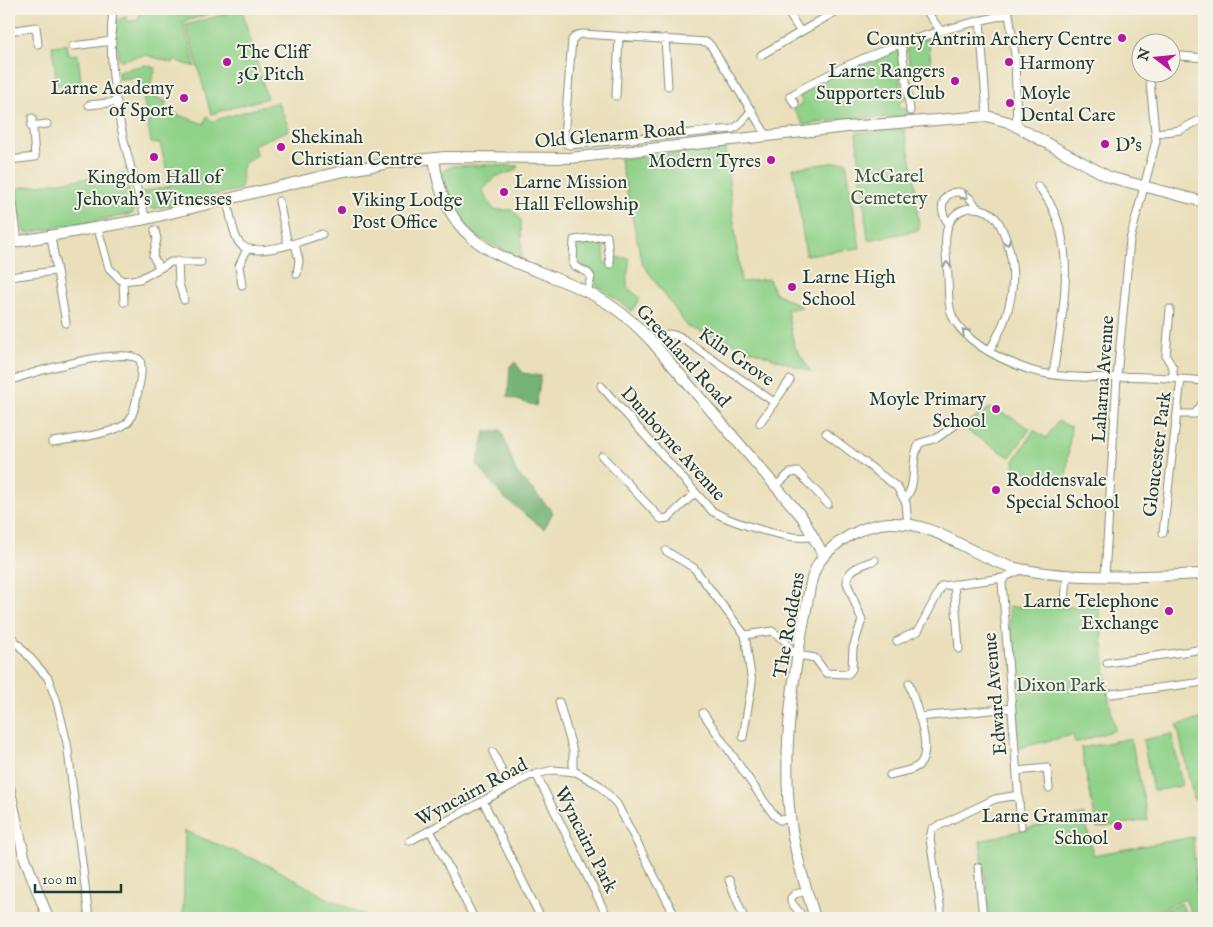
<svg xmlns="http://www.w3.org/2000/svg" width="1213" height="927" viewBox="0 0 1213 927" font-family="'IM FELL English',serif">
<rect width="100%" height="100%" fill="#f7f3e8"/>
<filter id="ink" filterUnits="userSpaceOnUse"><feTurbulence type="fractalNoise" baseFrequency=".02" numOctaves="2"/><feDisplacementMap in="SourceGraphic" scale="10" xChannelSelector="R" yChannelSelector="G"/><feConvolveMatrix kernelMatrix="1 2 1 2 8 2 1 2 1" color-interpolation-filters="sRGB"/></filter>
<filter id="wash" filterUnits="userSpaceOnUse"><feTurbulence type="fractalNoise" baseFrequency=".0096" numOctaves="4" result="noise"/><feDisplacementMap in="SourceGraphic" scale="20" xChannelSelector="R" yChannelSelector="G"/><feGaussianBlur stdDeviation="1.12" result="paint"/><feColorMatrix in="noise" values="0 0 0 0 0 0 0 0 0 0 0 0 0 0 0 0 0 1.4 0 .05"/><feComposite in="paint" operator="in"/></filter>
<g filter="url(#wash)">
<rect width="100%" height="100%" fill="#eadfba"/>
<path fill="#90d28a" stroke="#58885f" d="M149 9H224L183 22 195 67 174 60 173 63 146 55 121 60 118 58 116 21 127 16V22L139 20V15Z
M242 9 267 98 211 114 186 25Z
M928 38 931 63 910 66 907 49 910 43Z
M66 44 68 55 78 54 81 82 57 85 52 46Z
M895 49 899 52 902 76 899 80 902 95H905L906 98 899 102 900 107 907 108 908 111 914 110V116L845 119 804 125 793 109 803 103 800 97C827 73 862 62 895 49Z
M146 65 156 68 147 94 166 101 165 110 204 124 207 116 212 121 278 102 289 128 287 131 253 145 257 155C233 169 245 169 241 189L153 209 147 206 142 192 171 186 160 143H151L140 77 118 79V71Z
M904 129 914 173 919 230 868 240 856 133Z
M725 148 741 282 769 279 774 292 802 307 787 310 794 345 811 372 688 327 642 263 620 159Z
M846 161 860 248 806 255 793 168Z
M486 165 518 166 515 171 497 176 482 191 494 210H513L521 220 522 257C488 243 467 238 451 203 445 190 442 184 444 170L453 166Z
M124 173 135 209 132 214 27 233 23 230 17 188Z
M603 239 605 264H613V258H629C630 268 626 276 627 287L640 298 632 311 596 285 594 272 576 262 577 242H580L581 246 599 244V240Z
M990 408C1004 414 1017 419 1030 429L1010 457 961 427Z
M1058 421 1071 427 1066 479 1015 470 1014 461 1034 430 1046 438Z
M1009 607H1099L1108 695 1115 730 1075 743 1073 735 1019 748Z
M1204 718V797L1194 800 1177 725Z
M1172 734 1182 786 1153 791 1143 740Z
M1131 738 1148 820 1097 828 1081 748Z
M1084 814 1093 855 1193 837 1198 918H1193L1185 899 1140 918H990L980 841Z
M185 831 270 866 329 899 371 918H183Z
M1181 903 1188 918H1146Z"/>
<path fill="#74b476" stroke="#4a7855" d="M515 362 523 373 541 376 536 406 508 397 510 366Z
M501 430 516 472 553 512 544 529 502 496 477 464 485 432Z"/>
</g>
<g filter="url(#ink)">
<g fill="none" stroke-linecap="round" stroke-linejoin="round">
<defs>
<path id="street" d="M113 9C105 80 125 152 146 219
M786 9 800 31
M925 9 940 30
M1005 9 1009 14 1015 55 1017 126
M980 20 987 116
M9 31 36 27 38 44
M665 38 668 86
M901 42 910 111
M73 46 112 41
M761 55 840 9
M1170 55 1204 58
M616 96 619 37
M795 104 790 96C858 54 931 31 1009 14
M89 105 117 102
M752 110 738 126 732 129 569 145 565 143 564 137 572 40 577 35 583 34 707 42 711 46 767 136
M31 126 47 124
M1156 133 1180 130 1204 118
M9 160 35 157 32 118
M9 172 18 242
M1038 186C1082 238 1062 314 1053 374
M227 200C230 213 232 230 238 241 249 262 305 240 322 234
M279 201 288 245
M949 224C929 200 959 175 977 208
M98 229 109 268 122 281 140 279 171 262H201
M155 230 157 239 153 256 159 268
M51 237 66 323
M295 244 299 260 297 274
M178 261 179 284 184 300
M9 277 55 271
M123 281 124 302
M242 285 239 266 247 249
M587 292 591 277 588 273 573 265 574 240 607 236 610 264
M1170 309 1166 356 1173 368V378
M654 344 668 334 679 336 774 402
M989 351C1011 316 1020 278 1006 239 1002 228 998 217 987 211 980 208 973 207 965 209 937 219 947 255 948 277 949 291 947 309 955 321 970 345 1004 361 1030 370 1056 378 1090 378 1117 377 1146 375 1176 379 1204 381
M9 381C30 373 124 345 140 360 143 370 140 381 138 391 136 401 135 412 129 421 120 433 68 440 52 442
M601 386 712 511C731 522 794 543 813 536
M1178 414H1195L1204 401
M760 423 790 380
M826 433 897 487 906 503 908 524
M602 456 661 519 668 518 695 493
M776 486 790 473 798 472 828 504
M904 499C919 486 909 459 920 443L937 438 961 421
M1163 533 1181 379
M666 551 694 568 745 635 752 683 743 737
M1021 569C1015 575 1005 573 1002 582L1021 827
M1105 576 1117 377 1130 240 1156 141 1149 72
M954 584 959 649
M1065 602 1067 574
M9 634 48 678 57 702 67 743 89 918
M745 635 772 631 785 641 793 654 815 658 826 673 848 674 852 669 853 648 862 620 847 583C846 568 864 565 875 560
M897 641 918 631 942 586 1003 578
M1107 663 1204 649
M1111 694 1204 682
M559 702 573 751V772
M703 713 773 814 780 820 790 819
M919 717 1012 708
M493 752 509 787
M1017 771 1047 768 1049 788
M536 774 608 918
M890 775C899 772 914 771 920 764 934 748 914 702 909 683
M483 801 541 918
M430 830 474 918
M410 841 529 776 553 770 576 772 599 785 617 804 676 918
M978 867 983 918
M729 880 744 918
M800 918V913L791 902V898L795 894 807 891
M942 918 930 839 932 829 995 799 1019 795"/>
<path id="secondary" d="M434 158C446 261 519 256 595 296 618 308 637 325 654 344L802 517 824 556
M9 243 146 219 339 172 389 163 445 157 570 158 847 127 987 116 1008 122 1109 177 1204 202
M9 787 24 856 48 918
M815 918C805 885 794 851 790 817 782 749 793 676 806 609 809 594 811 573 820 561 834 541 865 524 889 523 936 521 968 555 1012 567 1066 581 1147 576 1204 574"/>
</defs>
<use href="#street" stroke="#848e77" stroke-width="9"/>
<use href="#secondary" stroke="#848e77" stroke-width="12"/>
<use href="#street" stroke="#fff" stroke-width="7"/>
<use href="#secondary" stroke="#fff" stroke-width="10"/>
</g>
<defs><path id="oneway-chevron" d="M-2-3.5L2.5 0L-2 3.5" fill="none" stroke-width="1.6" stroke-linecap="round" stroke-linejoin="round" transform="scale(1.25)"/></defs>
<g stroke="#8f9e9a">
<use href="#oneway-chevron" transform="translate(965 196) rotate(32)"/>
<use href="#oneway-chevron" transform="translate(1007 242) rotate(72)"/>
<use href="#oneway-chevron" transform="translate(947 265) rotate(-94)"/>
<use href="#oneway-chevron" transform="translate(965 332) rotate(-137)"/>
</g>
</g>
<g fill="#b5179e" stroke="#f7f3e8" stroke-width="2">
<circle cx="1122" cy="38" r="5"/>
<circle cx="227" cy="62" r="5"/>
<circle cx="1009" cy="62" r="5"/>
<circle cx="955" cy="81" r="5"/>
<circle cx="184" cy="98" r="5"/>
<circle cx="1010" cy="103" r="5"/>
<circle cx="1105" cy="144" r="5"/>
<circle cx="281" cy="147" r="5"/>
<circle cx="154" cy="157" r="5"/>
<circle cx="771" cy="160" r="5"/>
<circle cx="504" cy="192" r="5"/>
<circle cx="342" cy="210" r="5"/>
<circle cx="792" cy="287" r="5"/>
<circle cx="996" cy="409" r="5"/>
<circle cx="996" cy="490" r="5"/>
<circle cx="1169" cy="611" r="5"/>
<circle cx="1118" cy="826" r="5"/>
</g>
<g text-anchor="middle" stroke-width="4" stroke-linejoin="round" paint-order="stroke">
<g font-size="19" fill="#1f3d34" stroke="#f7f3e8" text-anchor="start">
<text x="1112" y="45" text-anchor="end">County Antrim Archery Centre</text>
<text x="237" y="58">The Cliff<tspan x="237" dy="22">3G Pitch</tspan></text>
<text x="1019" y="69">Harmony</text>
<text x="945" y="77" text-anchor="end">Larne Rangers<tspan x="945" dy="22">Supporters Club</tspan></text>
<text x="174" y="94" text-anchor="end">Larne Academy<tspan x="174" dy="22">of Sport</tspan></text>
<text x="1020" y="99">Moyle<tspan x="1020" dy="22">Dental Care</tspan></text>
<text x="291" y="143">Shekinah<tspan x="291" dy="22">Christian Centre</tspan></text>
<text x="1115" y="151">D's</text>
<text x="761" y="167" text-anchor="end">Modern Tyres</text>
<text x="154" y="183" text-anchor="middle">Kingdom Hall of<tspan x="154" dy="22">Jehovah's Witnesses</tspan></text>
<text x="514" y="188">Larne Mission<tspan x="514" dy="22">Hall Fellowship</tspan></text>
<text x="352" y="206">Viking Lodge<tspan x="352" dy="22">Post Office</tspan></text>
<text x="802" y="283">Larne High<tspan x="802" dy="22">School</tspan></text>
<text x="986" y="405" text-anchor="end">Moyle Primary<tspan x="986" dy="22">School</tspan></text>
<text x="1006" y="486">Roddensvale<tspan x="1006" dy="22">Special School</tspan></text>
<text x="1159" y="607" text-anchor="end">Larne Telephone<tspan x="1159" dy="22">Exchange</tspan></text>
<text x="1108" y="822" text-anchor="end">Larne Grammar<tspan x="1108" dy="22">School</tspan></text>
</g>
<g font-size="19" fill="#1f3d34" stroke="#f7f3e8">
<text transform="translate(610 134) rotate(-5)" y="7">Old Glenarm Road</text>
<text transform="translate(684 355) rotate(48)" y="7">Greenland Road</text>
<text transform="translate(737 356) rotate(35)" y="7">Kiln Grove</text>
<text transform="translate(1102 379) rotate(-86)" y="7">Laharna Avenue</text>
<text transform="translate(674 443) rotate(48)" y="7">Dunboyne Avenue</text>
<text transform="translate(1156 454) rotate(-83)" y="7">Gloucester Park</text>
<text transform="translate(788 625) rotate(-80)" y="7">The Roddens</text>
<text transform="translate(994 694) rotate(-95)" y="7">Edward Avenue</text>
<text transform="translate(471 791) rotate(-28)" y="7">Wyncairn Road</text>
<text transform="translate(587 839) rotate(63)" y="7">Wyncairn Park</text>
</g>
<g font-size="19" fill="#365b45" stroke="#f7f3e8">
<text x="889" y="182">McGarel<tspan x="889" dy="22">Cemetery</tspan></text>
<text x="1061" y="691">Dixon Park</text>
</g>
</g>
<rect width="1213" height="927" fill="none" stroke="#f7f3e8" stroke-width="30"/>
<g transform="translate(1156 58) rotate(286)"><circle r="24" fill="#f7f3e8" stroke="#a1aaa0"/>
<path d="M0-4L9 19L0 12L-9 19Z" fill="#b5179e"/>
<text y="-8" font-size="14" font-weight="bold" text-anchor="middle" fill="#1f3d34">N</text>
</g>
<path d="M35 884v8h86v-8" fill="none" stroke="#1f3d34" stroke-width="2.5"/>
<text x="42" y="884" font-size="15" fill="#1f3d34" stroke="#f7f3e8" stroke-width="4" paint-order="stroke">100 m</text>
</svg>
